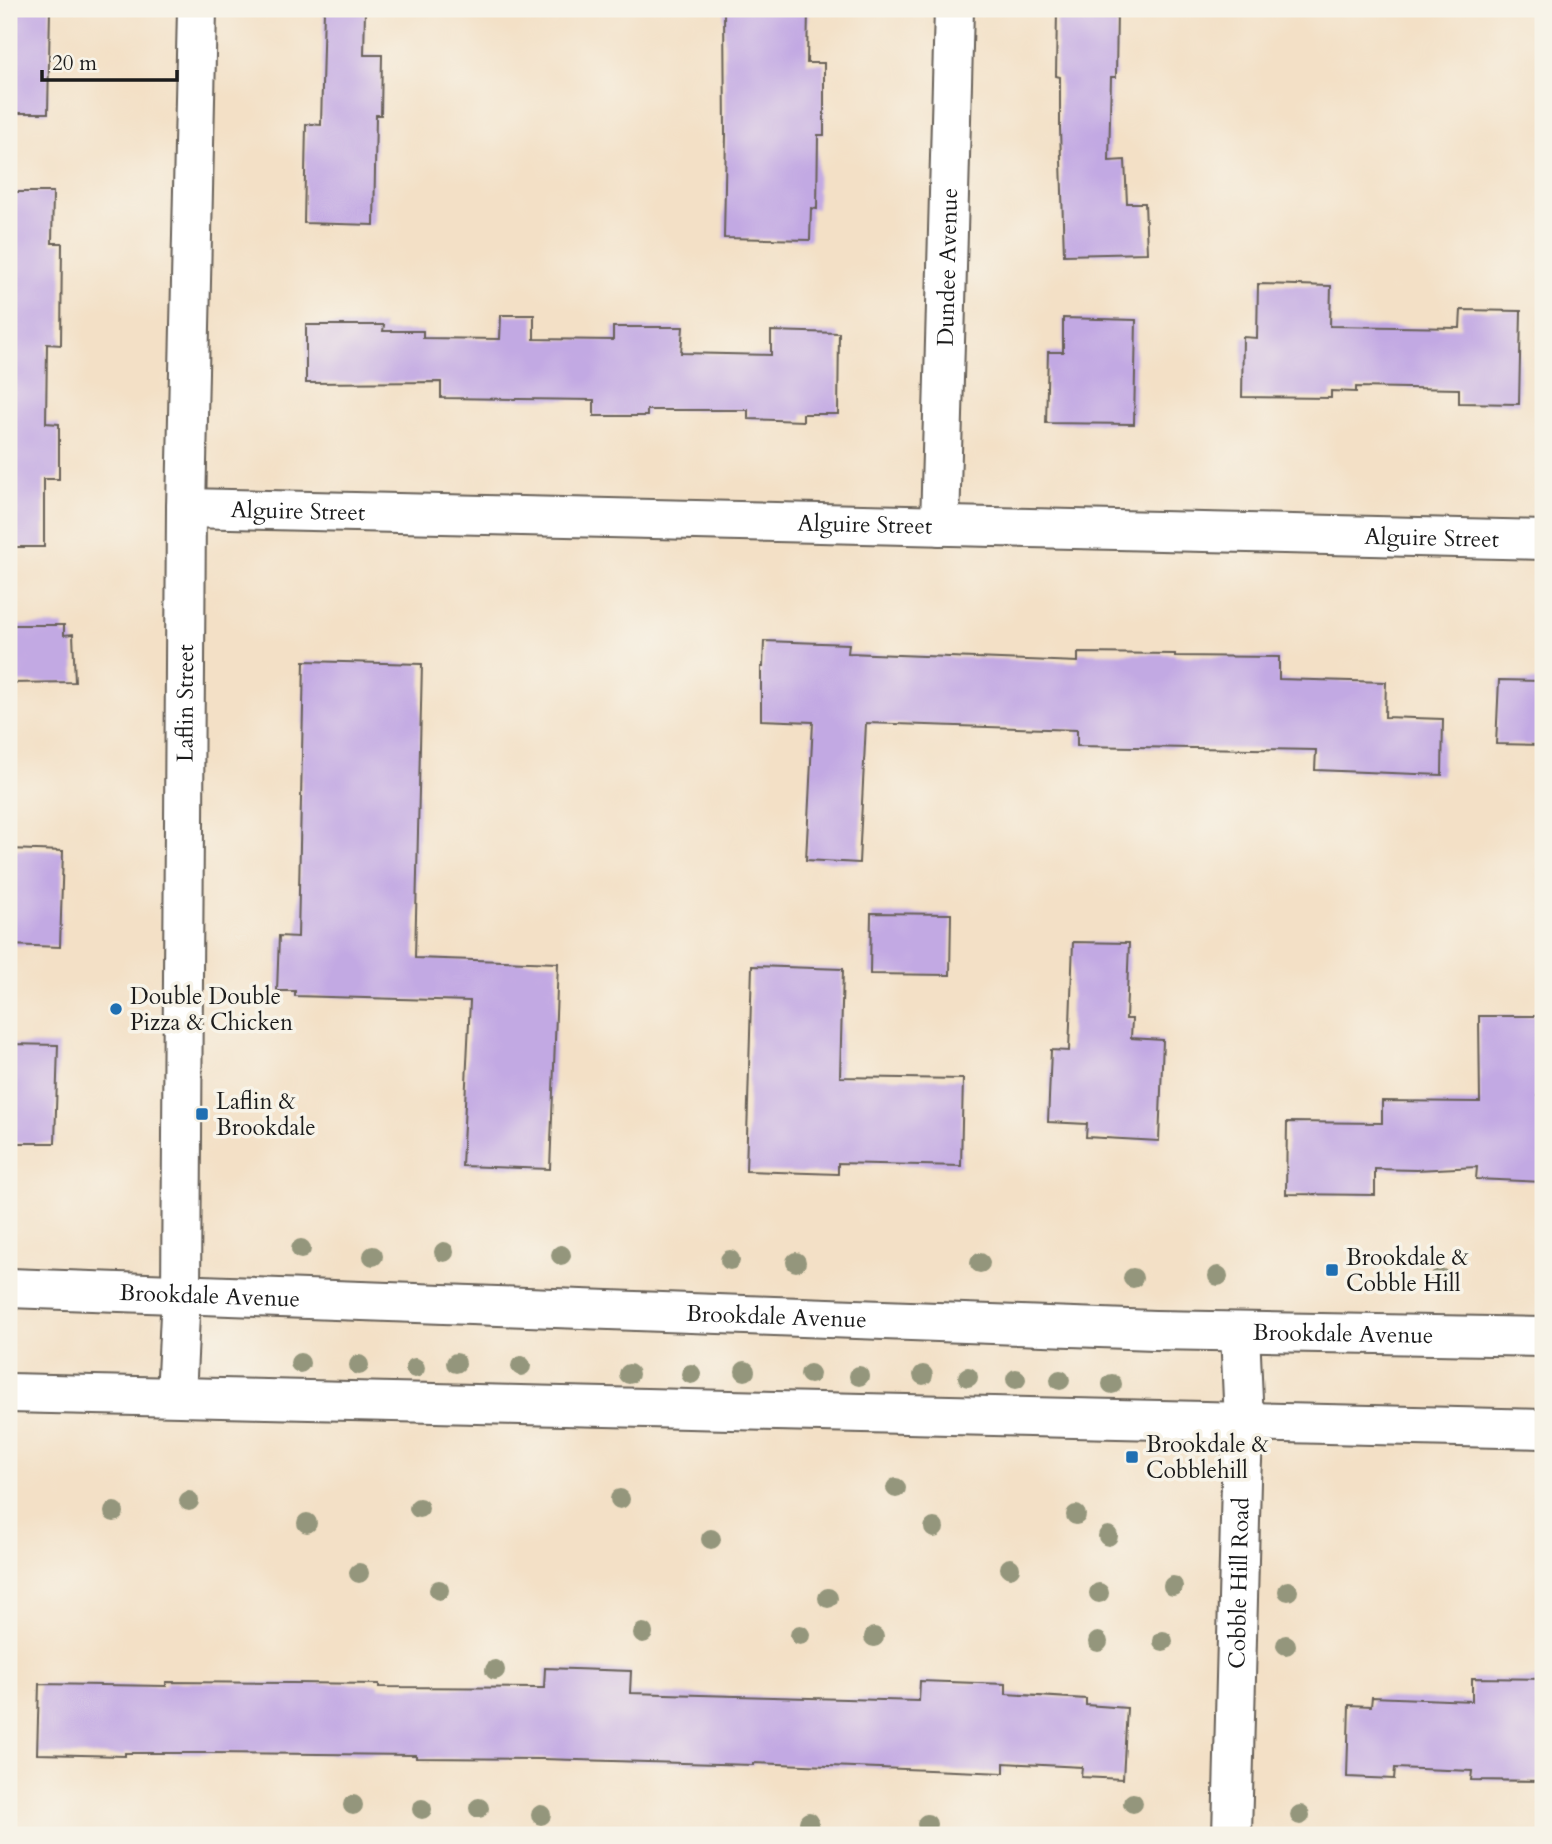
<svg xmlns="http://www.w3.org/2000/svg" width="1552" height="1844" viewBox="0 0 1552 1844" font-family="Cardo,serif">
<rect width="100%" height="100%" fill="#f7f3e8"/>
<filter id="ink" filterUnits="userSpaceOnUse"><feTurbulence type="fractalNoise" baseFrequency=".0143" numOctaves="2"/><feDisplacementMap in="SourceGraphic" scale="14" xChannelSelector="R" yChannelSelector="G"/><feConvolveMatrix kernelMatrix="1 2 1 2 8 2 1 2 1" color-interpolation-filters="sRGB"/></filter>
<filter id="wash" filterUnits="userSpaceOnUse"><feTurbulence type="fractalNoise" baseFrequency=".00686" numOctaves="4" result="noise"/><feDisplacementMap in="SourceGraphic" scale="28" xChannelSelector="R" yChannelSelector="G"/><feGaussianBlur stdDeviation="1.57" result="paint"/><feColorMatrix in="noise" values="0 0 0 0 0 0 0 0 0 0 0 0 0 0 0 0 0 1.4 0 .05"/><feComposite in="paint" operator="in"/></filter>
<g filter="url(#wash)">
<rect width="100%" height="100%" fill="#f3e0c6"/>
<g id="blocks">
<path fill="#c2a9e3" d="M9 9H50L48 113H9Z
M324 9H365L364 55H382L381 115H376L374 225 304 223 306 124 321 125Z
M724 9H808L807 63H824V135H818L817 209 811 208 810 240 724 238 726 134H725Z
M1057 9H1117L1116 77H1111L1109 161 1125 160 1127 203H1145L1147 253 1064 255 1060 128V77L1056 76Z
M9 192H53L52 243H62L61 345 47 344 46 423 59 424V479H44V547H9Z
M1258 284 1331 286 1330 326 1460 328 1461 310 1521 311 1519 404 1459 403V389L1356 387V392L1331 391V398L1242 397 1243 337 1257 338Z
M501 315H534V339L613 340V327H683L681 353 771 355V331L839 333 838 414H803V421L748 419V410H647V416H594V400L441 398V382L306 383V325H384L383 331H423V338L500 339Z
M1063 318 1136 320 1134 424 1046 423 1048 352H1063Z
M9 625H64V635L73 634 75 682 9 683Z
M764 641 849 644 848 653 1078 662V653L1175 654V656L1279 657V679L1386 682 1385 717 1443 719 1442 775 1315 770 1316 750 1077 746V730L866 723 859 863 806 860 813 722 761 720V667H763Z
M304 661 422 664 415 958 558 963 550 1169 462 1166 470 1001 295 996V991H277L279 936 298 937Z
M1499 680 1543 681V745L1496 744Z
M9 849 63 851 60 947 9 945Z
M871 913 951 914 950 975 870 974Z
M1073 942 1129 943 1126 1019H1132L1131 1038 1163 1040 1159 1141 1086 1137 1087 1124 1048 1122 1051 1050 1069 1051Z
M752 966 843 969 840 1077 963 1079 961 1166 838 1163V1174L746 1171Z
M1479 1016H1538V1096L1543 1097V1182L1476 1179 1477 1167 1416 1170 1375 1169V1195L1286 1194 1287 1122 1382 1123V1101L1480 1102Z
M9 1044 58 1045 55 1143H9Z
M545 1668 631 1671 630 1693 919 1701 920 1681 1006 1684V1694L1086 1699V1705L1127 1708 1123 1779 1081 1777 1082 1767 1004 1763V1773L753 1763V1765L542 1759 416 1758V1755L209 1753H125V1756L37 1754 39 1684 166 1686V1682L292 1683 379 1684V1687L544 1688Z
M1472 1678 1543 1679V1781L1471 1780 1472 1771 1395 1768 1394 1779 1347 1777 1349 1705 1371 1706 1372 1697 1472 1701Z"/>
</g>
</g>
<g filter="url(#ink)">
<use href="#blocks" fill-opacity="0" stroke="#676158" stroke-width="2"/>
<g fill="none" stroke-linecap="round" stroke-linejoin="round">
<defs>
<g id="minor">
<path id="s1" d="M186 508 1543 540"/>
<path id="s2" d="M940 526 954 9"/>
<path id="s3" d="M176 1396 181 1294 186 508 197 9"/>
<path id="s4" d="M1232 1835 1241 1481 1244 1422 1240 1332"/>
</g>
<g id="major">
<path id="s5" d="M9 1288 1155 1330 1543 1337"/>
<path d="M9 1393 1543 1429"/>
</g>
</defs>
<use href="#minor" stroke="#676158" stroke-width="42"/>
<use href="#major" stroke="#676158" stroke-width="42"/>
<use href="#minor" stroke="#fff" stroke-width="38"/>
<use href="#major" stroke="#fff" stroke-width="38"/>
</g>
<g fill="#94967b">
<circle cx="301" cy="1249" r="10"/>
<circle cx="444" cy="1252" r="10"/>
<circle cx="561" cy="1255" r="10"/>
<circle cx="373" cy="1256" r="10"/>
<circle cx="730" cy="1260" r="10"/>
<circle cx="796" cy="1262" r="10"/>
<circle cx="980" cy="1263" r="10"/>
<circle cx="1218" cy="1276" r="10"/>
<circle cx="1133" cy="1278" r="10"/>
<circle cx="1440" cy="1278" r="10"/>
<circle cx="300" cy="1363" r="10"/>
<circle cx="456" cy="1363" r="10"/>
<circle cx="359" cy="1365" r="10"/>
<circle cx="521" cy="1366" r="10"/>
<circle cx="415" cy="1368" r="10"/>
<circle cx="745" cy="1371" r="10"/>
<circle cx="629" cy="1374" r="10"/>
<circle cx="691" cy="1374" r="10"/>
<circle cx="810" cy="1374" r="10"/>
<circle cx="923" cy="1375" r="10"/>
<circle cx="859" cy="1376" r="10"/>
<circle cx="968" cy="1377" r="10"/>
<circle cx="1016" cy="1379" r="10"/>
<circle cx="1060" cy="1380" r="10"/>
<circle cx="1112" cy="1384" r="10"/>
<circle cx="896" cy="1488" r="10"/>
<circle cx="620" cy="1499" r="10"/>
<circle cx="189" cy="1501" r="10"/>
<circle cx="419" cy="1508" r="10"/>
<circle cx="114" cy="1512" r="10"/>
<circle cx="1076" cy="1515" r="10"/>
<circle cx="307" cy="1523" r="10"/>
<circle cx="934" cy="1528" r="10"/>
<circle cx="1108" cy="1536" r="10"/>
<circle cx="711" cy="1539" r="10"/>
<circle cx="1010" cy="1568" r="10"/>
<circle cx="359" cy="1573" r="10"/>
<circle cx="1173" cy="1586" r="10"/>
<circle cx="439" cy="1590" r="10"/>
<circle cx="1288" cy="1591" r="10"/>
<circle cx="1099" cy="1593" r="10"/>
<circle cx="828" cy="1598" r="10"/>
<circle cx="643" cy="1633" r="10"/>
<circle cx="800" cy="1635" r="10"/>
<circle cx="874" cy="1637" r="10"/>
<circle cx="1163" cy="1641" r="10"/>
<circle cx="1098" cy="1642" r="10"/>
<circle cx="1286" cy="1645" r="10"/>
<circle cx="495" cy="1670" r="10"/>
<circle cx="1133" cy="1803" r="10"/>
<circle cx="353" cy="1805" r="10"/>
<circle cx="479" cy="1808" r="10"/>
<circle cx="422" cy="1809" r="10"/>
<circle cx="541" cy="1815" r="10"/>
<circle cx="1300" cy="1815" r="10"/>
<circle cx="809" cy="1822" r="10"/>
<circle cx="927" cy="1824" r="10"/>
</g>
</g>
<g fill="#1f6fb2" stroke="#f7f3e8" stroke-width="2.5">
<circle cx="116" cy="1009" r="7"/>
<rect x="195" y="1107" width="14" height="14" rx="3.5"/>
<rect x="1325" y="1263" width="14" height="14" rx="3.5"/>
<rect x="1125" y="1450" width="14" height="14" rx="3.5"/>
</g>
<g text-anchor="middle" stroke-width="7" stroke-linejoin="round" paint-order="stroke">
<g font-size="23" fill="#1c1c1c" stroke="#f7f3e8">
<text dy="8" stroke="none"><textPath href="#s2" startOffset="259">Dundee Avenue</textPath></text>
<text dy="8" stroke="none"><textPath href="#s1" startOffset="112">Alguire Street</textPath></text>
<text dy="8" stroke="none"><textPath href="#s1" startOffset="679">Alguire Street</textPath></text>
<text dy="8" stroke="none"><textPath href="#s1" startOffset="1246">Alguire Street</textPath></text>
<text dy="8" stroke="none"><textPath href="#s3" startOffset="693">Laflin Street</textPath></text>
<text dy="8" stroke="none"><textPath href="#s5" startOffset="201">Brookdale Avenue</textPath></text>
<text dy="8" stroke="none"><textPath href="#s5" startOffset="768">Brookdale Avenue</textPath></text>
<text dy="8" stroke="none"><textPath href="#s5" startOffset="1335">Brookdale Avenue</textPath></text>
<text dy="8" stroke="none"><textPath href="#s4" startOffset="252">Cobble Hill Road</textPath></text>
</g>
<g font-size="23" fill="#1c1c1c" stroke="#f7f3e8" text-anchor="start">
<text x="130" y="1004">Double Double<tspan x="130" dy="26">Pizza &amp; Chicken</tspan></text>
<text x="216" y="1109">Laflin &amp;<tspan x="216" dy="26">Brookdale</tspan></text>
<text x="1346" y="1265">Brookdale &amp;<tspan x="1346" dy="26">Cobble Hill</tspan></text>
<text x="1146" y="1452">Brookdale &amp;<tspan x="1146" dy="26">Cobblehill</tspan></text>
</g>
</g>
<rect width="1552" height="1844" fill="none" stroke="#f7f3e8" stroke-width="35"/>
<path d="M42 70v10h135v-10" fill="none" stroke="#1c1c1c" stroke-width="3.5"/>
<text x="52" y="70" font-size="21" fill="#1c1c1c" stroke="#f7f3e8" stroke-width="5" paint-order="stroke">20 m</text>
</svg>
